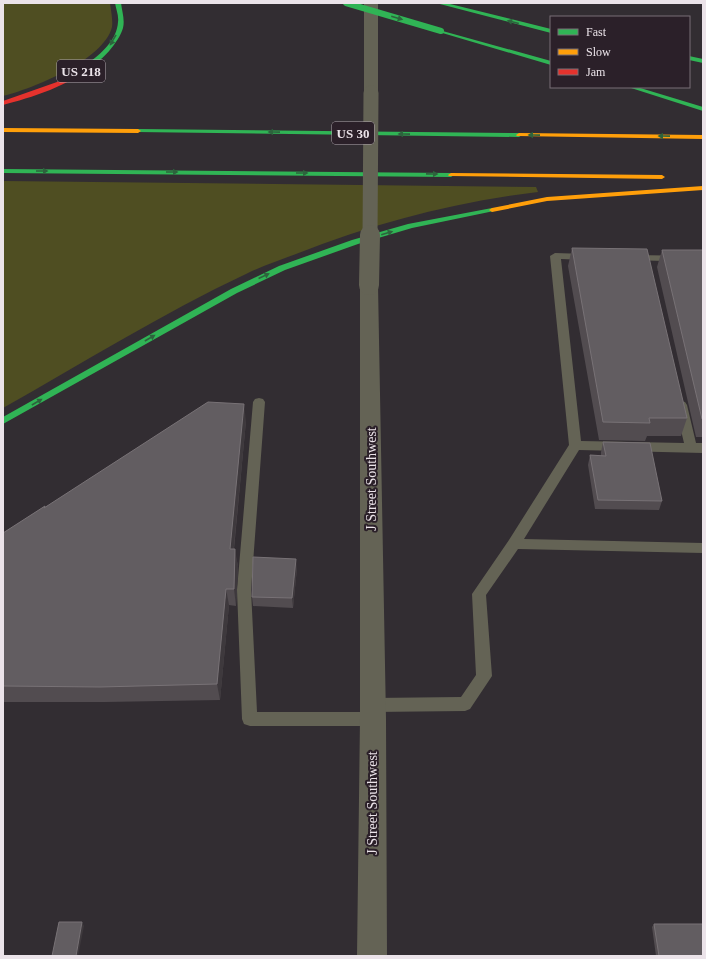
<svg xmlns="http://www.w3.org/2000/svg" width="706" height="959" viewBox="0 0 706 959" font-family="Georgia,serif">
<rect width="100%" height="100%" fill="#322d32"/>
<path fill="#4f4e22" d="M3 3H110C111 11 113 20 112 27 104 60 32 89 3 96Z
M3 181 536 187 538 192C454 202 375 223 296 254 280 260 262 266 246 274 163 313 83 363 3 408Z"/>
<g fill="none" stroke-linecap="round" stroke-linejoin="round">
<path fill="#646355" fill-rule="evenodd" d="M555 253 586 254 591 257 586 260 561 259 581 441 684 443 675 405 677 402 681 401 685 402 687 405 696 443H703V453L579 450 524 539 703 543V553L518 549 486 595 492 676 470 709 465 711 373 712 368 710 365 705 368 700 373 698 461 697 476 675 472 594 509 540 569 445 550 256Z
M632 255 703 256V262L628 260 627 258Z
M259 398 263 399 265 402 251 590 257 712H373L379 714 381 719 379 724 373 726H250L244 724 242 719 237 590 253 402 255 399Z"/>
<path fill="#646355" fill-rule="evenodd" d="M364 3H378V93L376 96 371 97 366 96 364 93Z
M369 279 376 281 378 285 386 719 387 956H357L360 719V285L362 281Z"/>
<path fill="#30b455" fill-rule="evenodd" d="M115 3H121C122 11 125 20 123 28 120 40 99 67 87 66V64C101 54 117 40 118 22 119 16 116 9 115 3Z
M436 3H446L551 29V33Z
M439 30 551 61V65L439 32Z
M689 56 703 59V63L689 60Z
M628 87H637L703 107V111Z
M138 129 519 133 522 135 519 137 136 132 135 131Z
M3 169 451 173 454 175 451 177 3 173Z
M492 208 494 209V211L412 228 358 244 285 270 237 293 3 424V417L231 289 279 266 352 240 408 224Z"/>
<path fill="#ff9f0a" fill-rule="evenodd" d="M3 128 138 129 141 131 138 133 3 132Z
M519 133 703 135V139L517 136 516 135Z
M451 173 662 175 665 177 662 179 449 176 448 175Z
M703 186V190L547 201 492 212 489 210 492 208 547 197Z"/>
<path fill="#e5322d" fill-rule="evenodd" d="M87 64 92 65C72 85 30 98 3 105V101L57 82Z"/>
<path stroke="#646355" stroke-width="15" d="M370 236 371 93"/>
<path stroke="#646355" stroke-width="20" d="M369 285 370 235"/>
<path stroke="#30b455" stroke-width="6" d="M346 3 441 31"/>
</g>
<path fill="#524c50" d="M572 248 687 418 681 436H647L645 441 599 440 568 266Z
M662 250H703V437H696L657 267Z
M246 421 234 549 238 566 236 606 229 605 220 700 105 702H3V533L45 506 46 508Z
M603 442 662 501 659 510 595 509 588 465 590 455 601 456V452Z
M297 568 293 608 253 606 252 597Z
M654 924 703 956H656L652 927Z"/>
<path fill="#3e393d" d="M244 404 246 421 232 566 230 549Z
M235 549 238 566 236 606 234 589Z
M296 559 297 568 293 608 292 598Z
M226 589 229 605 220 700 217 684Z
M82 922 84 926 78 956H76Z"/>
<path fill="#625d61" stroke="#787276" d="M572 248 647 249 687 418H649L650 423 603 422Z
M662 250H703V419H702Z
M208 402 244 404 230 549H235L234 589H226L217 684 100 687 3 686V533L45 506 44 508Z
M603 442 650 443 662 501 598 500 590 455 606 456Z
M253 557 296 559 292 598 252 597Z
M59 922H82L76 956H52Z
M654 924H703V956H659Z"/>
<defs><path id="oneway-solid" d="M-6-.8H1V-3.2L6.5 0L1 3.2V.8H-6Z"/></defs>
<g fill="#2d633d">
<use href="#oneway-solid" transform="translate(397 18) rotate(16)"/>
<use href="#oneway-solid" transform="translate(513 22) rotate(-166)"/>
<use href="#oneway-solid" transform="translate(113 40) rotate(120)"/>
<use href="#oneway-solid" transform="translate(274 132) rotate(-179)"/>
<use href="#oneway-solid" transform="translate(404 134) rotate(-179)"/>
<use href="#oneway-solid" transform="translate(534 135) rotate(-179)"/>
<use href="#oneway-solid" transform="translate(664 136) rotate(-179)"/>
<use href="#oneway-solid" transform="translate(42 171)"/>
<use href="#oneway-solid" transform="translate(172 172)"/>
<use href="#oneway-solid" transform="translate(302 173)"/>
<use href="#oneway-solid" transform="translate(432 174) rotate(1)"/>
<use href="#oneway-solid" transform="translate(387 233) rotate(-16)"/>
<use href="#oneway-solid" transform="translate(264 276) rotate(-25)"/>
<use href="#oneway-solid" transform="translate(150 338) rotate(-30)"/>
<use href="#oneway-solid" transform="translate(37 402) rotate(-30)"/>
</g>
<g text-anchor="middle" stroke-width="4" stroke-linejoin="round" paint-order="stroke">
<g fill="#2b2029" stroke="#b1a8af" stroke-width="1">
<rect x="57" y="60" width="48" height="22" rx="3"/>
<rect x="332" y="122" width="42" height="22" rx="3"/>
</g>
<g font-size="13" font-weight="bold" fill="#ebe3e9">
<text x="81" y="76">US 218</text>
<text x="353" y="138">US 30</text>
</g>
<g font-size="14" fill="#ebe3e9" stroke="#2b2029">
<text transform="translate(371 479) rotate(-90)" y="5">J Street Southwest</text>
<text transform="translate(372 803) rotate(-90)" y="5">J Street Southwest</text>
</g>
</g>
<rect width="706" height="959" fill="none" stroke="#ebe3e9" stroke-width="8"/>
<rect x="550" y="16" width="140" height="72" fill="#2b2029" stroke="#786e76"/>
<rect x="558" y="29" width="20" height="6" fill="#30b455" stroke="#786e76"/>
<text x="586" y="36" font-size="12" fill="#ebe3e9">Fast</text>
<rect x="558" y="49" width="20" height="6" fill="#ff9f0a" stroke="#786e76"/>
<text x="586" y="56" font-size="12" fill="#ebe3e9">Slow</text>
<rect x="558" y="69" width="20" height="6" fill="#e5322d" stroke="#786e76"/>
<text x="586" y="76" font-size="12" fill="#ebe3e9">Jam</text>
</svg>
